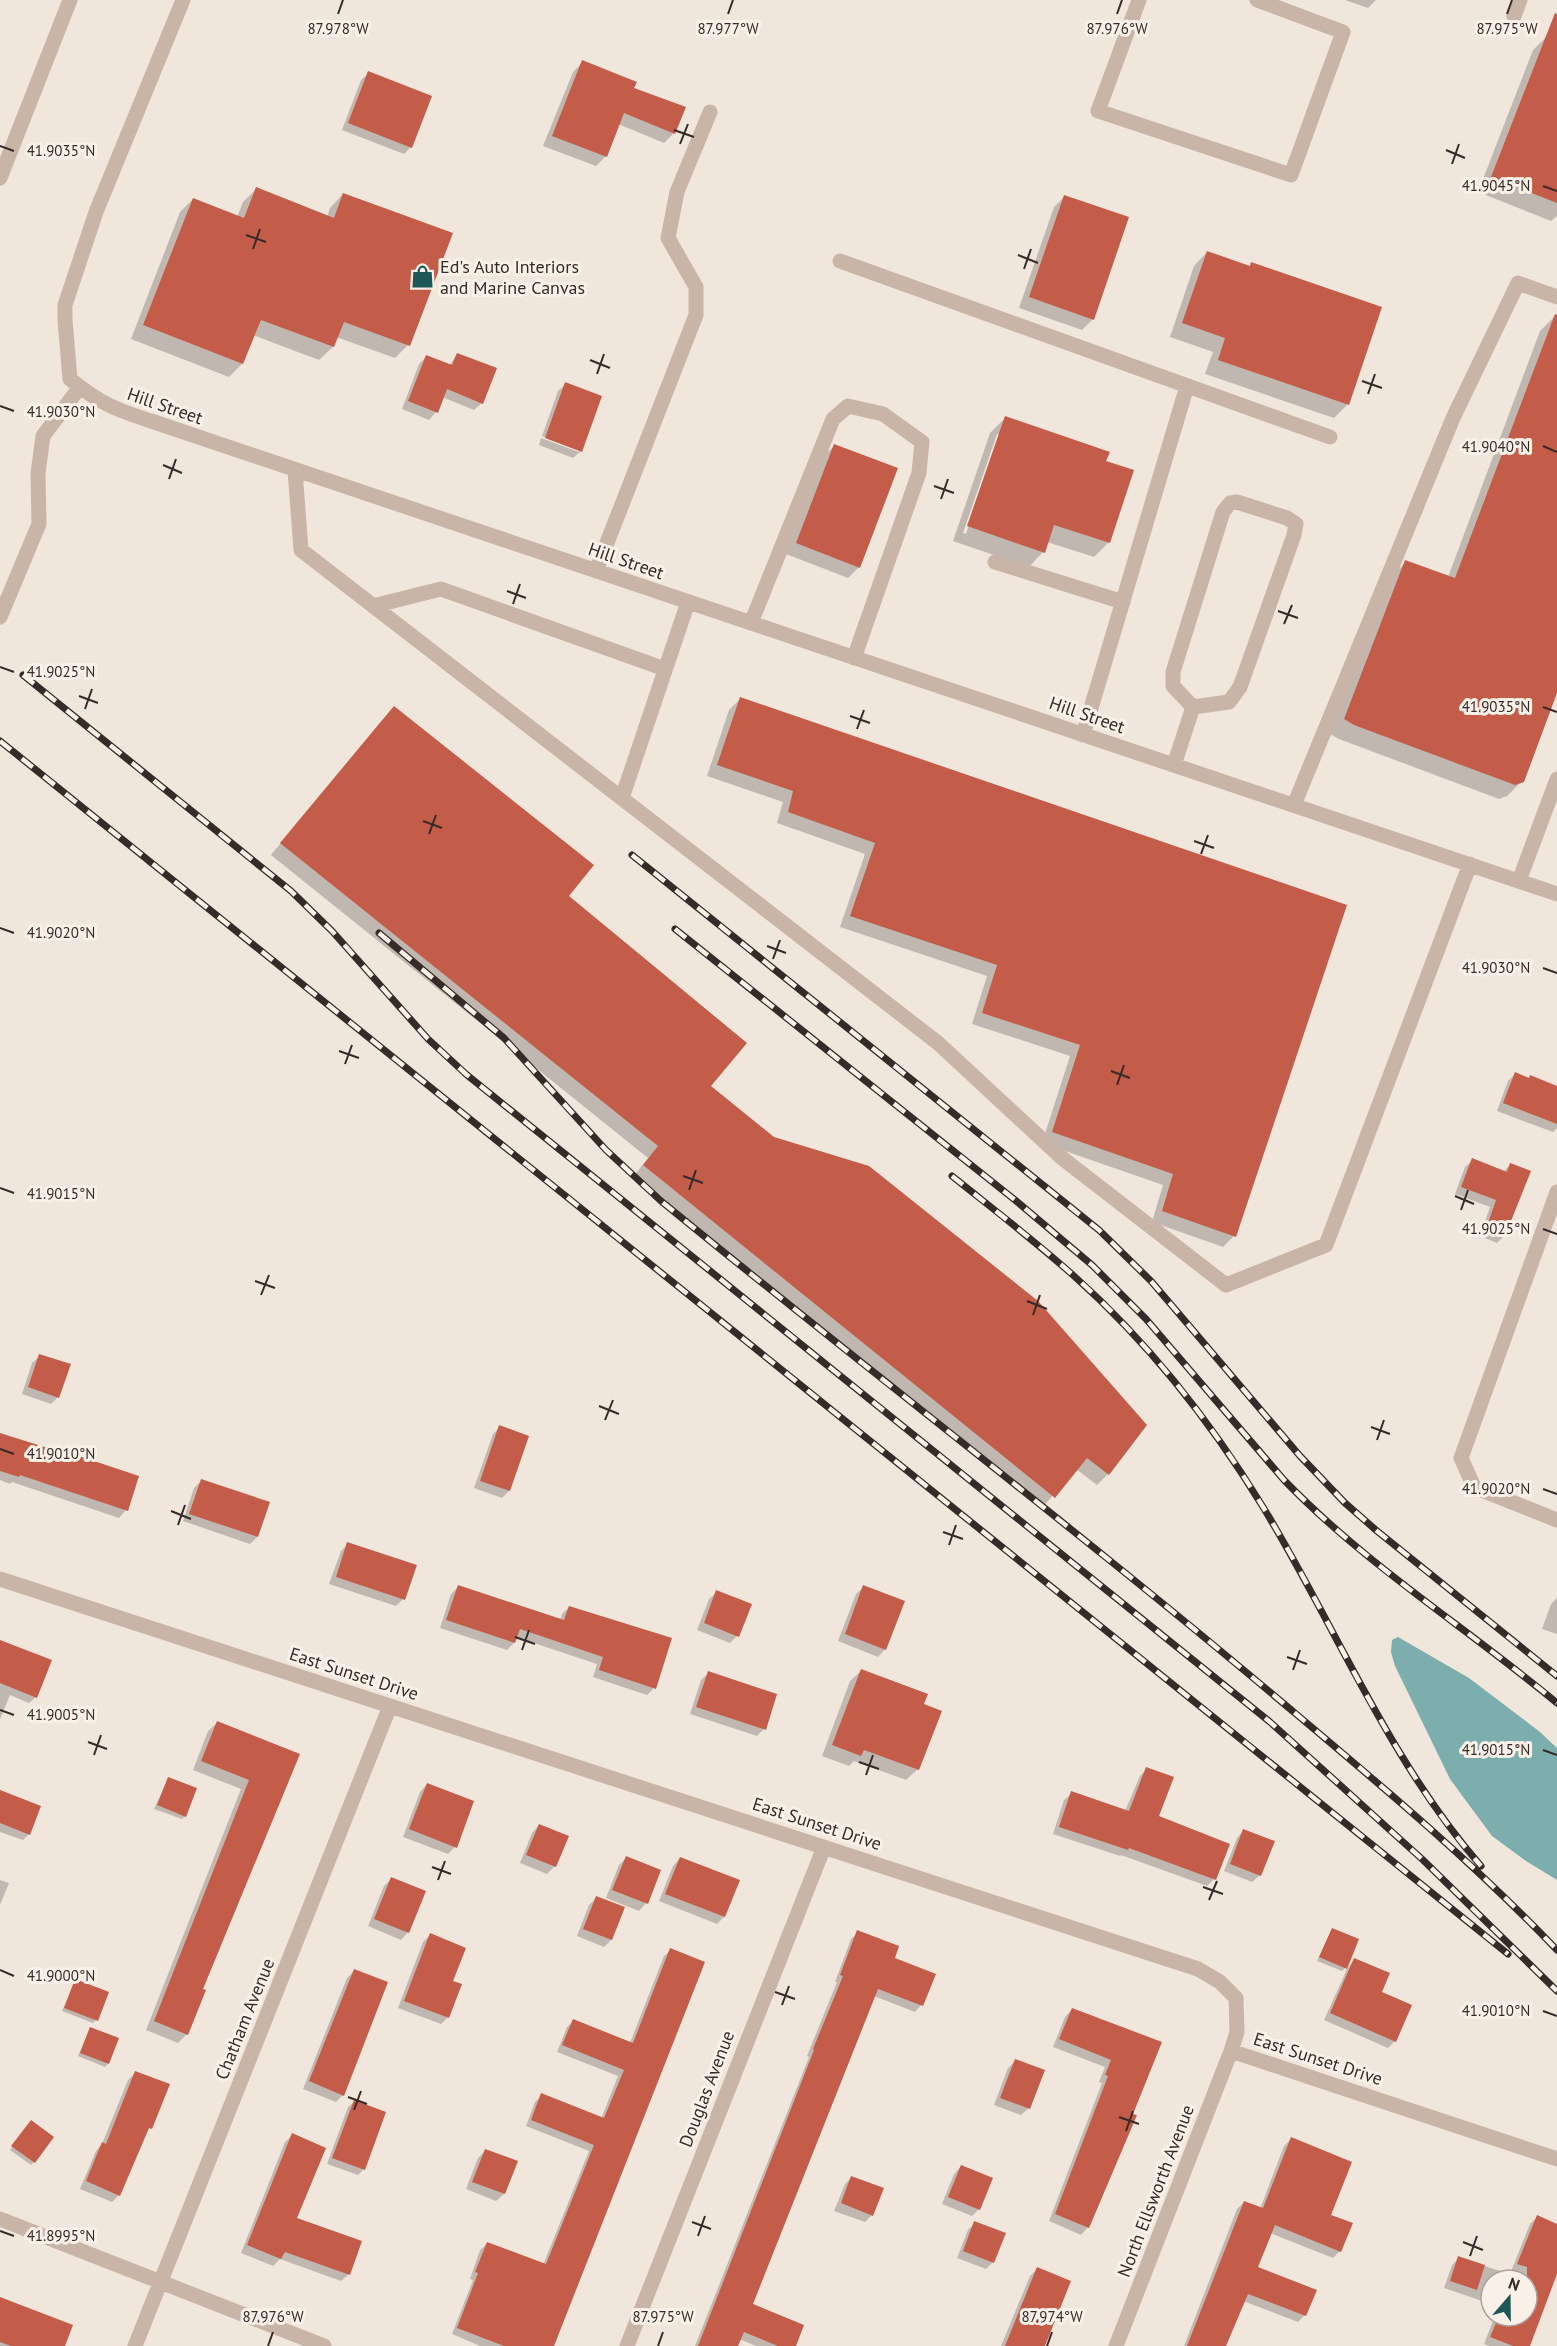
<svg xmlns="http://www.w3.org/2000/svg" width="1557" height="2346" viewBox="0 0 1557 2346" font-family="'PT Sans',sans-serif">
<rect width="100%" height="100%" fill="#f1e6dc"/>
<path fill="#7baeac" d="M1398 1637 1469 1678 1540 1732 1557 1748V1880L1526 1861 1492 1836 1450 1779 1395 1666 1391 1652 1392 1640Z"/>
<path fill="#0003" fill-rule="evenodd" d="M1345 0H1376L1368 8Z
M1548 35 1557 38V216L1551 221 1478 192 1533 50Z
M583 62 674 133 664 143 618 124 606 156 596 166 543 146 573 72Z
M369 73 411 147 404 154 342 130 361 80Z
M256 189 327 217 330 208 343 194 408 345 395 358 336 337 333 347 319 360 253 335 242 364 229 377 131 339 180 212 193 199 237 217 243 202Z
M1065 196 1093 319 1082 330 1019 308 1054 207Z
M1207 252 1249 267 1252 264 1380 308 1347 405 1334 418 1205 374 1213 352 1170 337 1194 266Z
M1555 316 1557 317V689L1522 781 1507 796 1499 799 1339 739 1330 734 1391 577 1406 562 1448 577 1540 331Z
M457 354 482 403 474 410 442 397 436 412 429 420 402 409 419 364 426 357 449 366Z
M566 384 581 451 573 458 539 445 541 438 579 452V449L542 436 558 391Z
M1005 418 1104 462 1109 542 1094 557 1047 542 1043 552 1029 567 953 541 990 433ZM997 434H1000L966 534 963 533Z
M834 446 859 567 848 578 786 554 823 457Z
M740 699 1345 906 1234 1236 1223 1247 1152 1222 1163 1185 1042 1143 1070 1056 972 1024 987 976 840 927 865 854 777 823 783 802 707 776 729 710Z
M383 719 709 1087 1108 1474 1097 1485 1076 1469 1042 1508 633 1177 648 1158 271 855Z
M1515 1074 1557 1087V1128L1553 1132 1497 1111 1508 1081Z
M1473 1160 1503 1172 1510 1165 1504 1236 1497 1243 1480 1236 1490 1207 1455 1194 1465 1167Z
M40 1356 58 1397 51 1404 22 1394 32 1363Z
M500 1427 509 1491 502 1498 474 1488 493 1434Z
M0 1434 126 1510 119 1518 12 1482 10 1484 0 1480Z
M201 1481 257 1537 250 1544 183 1521 194 1488Z
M348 1544 403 1599 396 1606 329 1584 341 1551Z
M458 1587 560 1621 562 1614 569 1607 654 1688 647 1695 593 1677 597 1664 516 1637 514 1643 507 1650 440 1628 451 1594Z
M864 1587 885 1649 878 1657 838 1641 856 1594Z
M717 1592 737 1636 730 1643 697 1630 709 1599Z
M1557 1598V1634L1542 1629 1551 1604Z
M0 1641 36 1697 29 1703 10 1695 0 1719Z
M862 1670 922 1705 918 1769 906 1780 854 1761 849 1766 822 1756 850 1681Z
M709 1673 764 1729 757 1736 690 1714 701 1680Z
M217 1723 298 1754 201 1990 187 2034 178 2043 146 2030 241 1789 193 1770 208 1731Z
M1147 1768 1157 1817 1214 1879 1207 1886 1121 1855 1120 1856 1053 1834 1064 1800 1072 1793 1125 1811 1140 1776Z
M168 1779 185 1816 182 1819 154 1809Z
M427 1784 455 1847 448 1854 403 1837 420 1792Z
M0 1791 29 1834 23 1840 0 1832Z
M539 1825 555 1866 547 1874 520 1863 532 1833Z
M1244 1830 1260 1875 1252 1882 1224 1871 1237 1838Z
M626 1858 659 1871 646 1903 639 1911 606 1898 619 1865Z
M680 1858 724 1917 717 1924 659 1901 673 1866Z
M391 1879 408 1932 401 1940 368 1926 384 1886Z
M0 1880 9 1883 0 1905Z
M596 1898 611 1940 604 1947 577 1936 589 1905Z
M1332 1930 1345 1968 1342 1971 1317 1961Z
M858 1932 893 1958 921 2005 915 2012 874 1996 751 2305 794 2346H756L739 2339 737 2346H695L809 2057 807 2056 837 1982H835L851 1939Z
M430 1935 451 1982 448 2017 441 2024 398 2008 423 1942Z
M671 1950 553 2346H480L452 2334 473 2280 470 2279 480 2250 487 2244 543 2265 589 2151 526 2126 535 2102 542 2095 601 2119 618 2076 557 2052 567 2027 573 2021 630 2043 664 1956Z
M1355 1960 1380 1993 1395 2041 1388 2048 1324 2020 1348 1967Z
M354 1971 343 2095 336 2102 303 2089 347 1978Z
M75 1981 96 2020 93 2023 62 2011Z
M1072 2009 1160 2043 1088 2227 1081 2235 1049 2221 1102 2083 1099 2082 1105 2067 1053 2047 1065 2017Z
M90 2028 108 2064 105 2067 78 2056Z
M1015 2061 1029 2108 1021 2115 994 2105 1008 2068Z
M136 2072 150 2128 144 2134 119 2195 112 2202 80 2189 96 2151 102 2144 128 2080Z
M354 2102 384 2113 363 2170 358 2175 327 2164 348 2107Z
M28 2125 34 2162 31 2165 10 2150Z
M292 2135 295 2219 349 2274 341 2281 280 2259 273 2266 241 2253 285 2142Z
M1291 2139 1329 2216 1340 2251 1333 2258 1270 2233 1256 2268 1305 2315 1298 2322 1243 2301 1225 2346H1184L1237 2209 1244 2202 1260 2209 1284 2146Z
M485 2151 504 2194 496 2201 466 2189 478 2158Z
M961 2166 979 2209 972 2216 942 2204 954 2174Z
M852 2177 872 2215 865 2222 834 2211 845 2184Z
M1537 2217 1557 2225V2270L1529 2346H1489L1484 2344 1495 2316H1527V2280H1491V2304L1444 2288 1452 2265 1459 2258 1510 2274 1530 2224Z
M975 2223 993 2262 986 2269 957 2258 968 2230Z
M1037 2269 1043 2346H1001L1030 2276Z
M0 2300 64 2346H0Z"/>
<path fill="#c35c48" d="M1555 13 1557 14V203L1491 177Z
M582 60 637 82 634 88 686 107 675 134 624 113 607 157 552 136Z
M368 71 432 96 412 148 348 123Z
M256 187 334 218 343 193 453 233 410 346 344 322 334 347 261 320 243 364 143 325 193 198 244 218Z
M1064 195 1129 217 1094 320 1029 297Z
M1207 251 1250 266 1251 262 1382 307 1349 405 1218 360 1225 338 1182 323Z
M1555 314 1557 315V693L1524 782 1515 785 1354 725 1344 719 1405 560 1455 578Z
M457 353 497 368 483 404 447 389 438 413 408 401 426 355 452 365Z
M565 382 602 396 582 452 545 438Z
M1005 416 1110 452 1106 461 1134 470 1110 543 1054 525 1045 553 967 526Z
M834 444 898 468 860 568 796 543Z
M740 697 1347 905 1236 1237 1162 1211 1173 1174 1052 1132 1080 1045 982 1013 997 965 850 916 875 843 788 812 793 791 717 765Z
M394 706 594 865 569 896 747 1043 711 1086 774 1137 869 1166 1038 1301 1147 1425 1109 1475 1087 1458 1055 1498 643 1165 658 1146 280 843Z
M1515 1072 1529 1078 1530 1075 1557 1086V1124L1503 1103Z
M1472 1158 1507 1172 1510 1163 1531 1171 1505 1236 1486 1229 1496 1200 1461 1187Z
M39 1354 71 1364 59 1398 28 1387Z
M499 1425 529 1436 510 1491 480 1481Z
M0 1433 70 1455V1453L139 1476 128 1511 20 1475 19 1477 0 1471Z
M201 1479 270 1502 258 1537 189 1514Z
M347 1542 417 1565 405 1600 336 1577Z
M458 1585 564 1620 569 1606 672 1638 656 1689 599 1670 603 1657 520 1629 515 1643 446 1620Z
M863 1585 905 1601 886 1650 845 1634Z
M716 1590 752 1604 739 1637 704 1623Z
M0 1640 52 1660 37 1698 0 1683Z
M861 1669 928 1694 924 1704 942 1711 919 1770 864 1750 861 1756 832 1745Z
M708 1671 777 1694 766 1730 696 1707Z
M217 1721 300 1754 203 1989 206 1990 188 2035 154 2021 249 1780 201 1761Z
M1146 1767 1174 1777 1159 1816 1230 1844 1216 1880 1129 1848 1128 1850 1059 1827 1071 1791 1129 1811Z
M168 1777 197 1788 186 1817 157 1805Z
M427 1783 474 1801 457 1848 409 1829Z
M0 1790 41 1806 30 1835 0 1823Z
M539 1824 569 1836 556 1867 526 1855Z
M1243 1829 1275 1841 1261 1876 1230 1864Z
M626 1856 661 1870 648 1904 612 1890Z
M680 1857 740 1880 725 1917 665 1894Z
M391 1877 426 1891 409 1933 374 1919Z
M596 1896 625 1907 612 1940 583 1929Z
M1332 1928 1359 1939 1347 1969 1319 1957Z
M857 1930 899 1946 895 1958 936 1974 923 2006 878 1989 753 2304 804 2325 796 2346H778L744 2332 738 2346H698L814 2050 813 2049 843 1976 840 1975Z
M430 1933 466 1948 453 1981 462 1984 449 2018 404 2001Z
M670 1948 705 1962 554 2346H504L457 2328 478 2273 475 2272 487 2242 546 2264 594 2145 531 2120 541 2093 604 2118 624 2070 562 2045 573 2019 633 2043Z
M1354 1958 1390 1973 1382 1992 1412 2005 1396 2042 1330 2013Z
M354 1969 388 1982 344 2096 309 2081Z
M75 1979 109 1992 98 2021 64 2008Z
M1072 2008 1162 2042 1133 2114 1137 2115 1089 2228 1055 2214 1108 2076 1105 2075 1111 2060 1059 2039Z
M90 2027 119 2038 109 2064 80 2053Z
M1015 2059 1045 2070 1030 2109 1000 2098Z
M135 2071 170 2084 152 2129 149 2128 120 2196 86 2181 102 2142 106 2144Z
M354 2100 386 2112 365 2170 332 2158Z
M31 2120 54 2137 35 2163 11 2146Z
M292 2133 326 2148 297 2218 362 2241 350 2275 285 2252 281 2259 247 2245Z
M1291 2137 1352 2162 1331 2215 1353 2223 1341 2252 1275 2225 1258 2267 1317 2290 1306 2316 1248 2294 1226 2346H1187L1244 2201 1263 2208Z
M485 2149 518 2161 505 2194 472 2182Z
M961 2165 993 2178 980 2210 948 2197Z
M851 2176 884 2188 873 2216 841 2203Z
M1537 2215 1557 2224V2274L1530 2346H1513L1490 2337 1499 2316H1527V2267L1517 2264Z
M974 2221 1006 2233 994 2263 963 2251Z
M1458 2256 1485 2265 1477 2290 1450 2281Z
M1037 2267 1071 2281 1045 2346H1005Z
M0 2297 73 2325 65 2346H11L0 2342Z"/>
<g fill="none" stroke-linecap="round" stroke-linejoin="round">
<path stroke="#c9b5a8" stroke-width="15" d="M183 0 96 212 65 305V320L70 379C100 404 117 410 154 422L1557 894
M1139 0 1098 111 1291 175 1343 32 1257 0
M1514 16 1520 0
M0 178 70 0
M840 261 1330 437
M295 470 301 550 938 1043 1062 1158 1226 1285 1326 1245 1470 864
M1237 502 1287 518 1296 524 1294 535 1240 687 1229 702 1193 707 1173 686V672L1223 512 1230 503Z
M995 562 1123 602
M596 571 696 315V287L668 238 677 192 710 112
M373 606 441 589 665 669
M0 617 39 524 38 473 43 436 80 387
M751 623 833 419 848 406 883 414 922 442 919 473 854 658
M1083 735 1187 386
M1174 765 1193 707
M622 798 688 602
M1294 805 1453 418 1518 283 1557 297
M1519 881 1557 779
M1557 1192 1461 1458 1474 1487 1557 1520
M0 1579 1198 1969 1220 1982 1236 1998 1237 2032 1231 2051 1116 2346
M1231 2051 1557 2159
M0 2219 324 2346
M135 2346 390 1706
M627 2346 824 1847"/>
<defs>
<path id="rail" d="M23 675 291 891 332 931 428 1039 467 1075 1270 1722 1422 1859 1557 1991
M0 741 1508 1954
M632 855 1099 1230 1151 1281 1300 1456 1345 1503 1377 1531 1557 1676
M675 929 1015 1200 1092 1265 1146 1319 1284 1480C1366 1565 1467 1628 1557 1703
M379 933 504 1038 606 1150 661 1201C867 1370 1079 1531 1283 1703 1377 1782 1472 1861 1557 1950
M952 1176C993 1209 1035 1241 1074 1276 1149 1343 1211 1422 1263 1507 1336 1627 1388 1759 1481 1866"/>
</defs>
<use href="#rail" stroke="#362b28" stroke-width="7"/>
<use href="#rail" stroke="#f9f0e8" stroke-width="4.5" stroke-dasharray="14" stroke-linecap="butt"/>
</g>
<path fill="none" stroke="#362b28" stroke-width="2" d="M338 14 343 0M728 14 733 0M1117 14 1122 0M1507 14 1512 0M674 130 694 137M680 144 688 124M0 146 14 151M1446 150 1465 158M1452 164 1459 144M1543 186 1557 191M246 235 266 242M253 249 260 229M1018 255 1038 263M1024 269 1031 249M590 360 610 368M597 374 604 354M1362 381 1382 388M1368 394 1375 374M0 406 14 411M1543 446 1557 452M163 465 182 473M169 479 176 459M934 486 954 493M941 499 948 479M507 591 526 598M513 604 520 584M1278 611 1298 618M1284 624 1292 605M0 667 14 672M79 696 98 703M1543 707 1557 712M85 709 92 689M850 716 870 723M857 729 864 710M423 821 442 828M429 834 436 815M1194 841 1214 848M1201 854 1208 835M0 928 14 933M767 946 786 953M773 959 780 940M1543 968 1557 973M339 1051 359 1058M345 1064 352 1045M1111 1071 1130 1078M1117 1085 1124 1065M683 1176 703 1183M0 1188 14 1193M689 1190 696 1170M1455 1196 1474 1204M1461 1210 1468 1190M1543 1229 1557 1234M255 1281 275 1288M261 1295 269 1275M1027 1301 1047 1309M1033 1315 1040 1295M599 1406 619 1414M605 1420 613 1400M1371 1427 1390 1434M1377 1440 1384 1420M0 1449 14 1454M1543 1489 1557 1494M171 1511 191 1519M178 1525 185 1505M943 1532 963 1539M949 1545 956 1525M515 1637 535 1644M522 1650 529 1630M1287 1657 1307 1664M1293 1670 1300 1650M0 1710 14 1715M88 1742 107 1749M1543 1750 1557 1755M94 1755 101 1735M859 1762 879 1769M866 1775 873 1755M432 1867 451 1874M438 1880 445 1861M1203 1887 1223 1894M1209 1900 1217 1881M0 1970 14 1976M775 1992 795 1999M782 2005 789 1986M1543 2011 1557 2016M348 2097 367 2104M354 2110 361 2091M1119 2117 1139 2124M1126 2131 1133 2111M692 2222 711 2229M0 2231 14 2236M698 2236 705 2216M1463 2242 1483 2250M1470 2256 1477 2236M268 2346 273 2332M658 2346 663 2332M1047 2346 1052 2332"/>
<defs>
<symbol id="shop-bare" viewBox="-9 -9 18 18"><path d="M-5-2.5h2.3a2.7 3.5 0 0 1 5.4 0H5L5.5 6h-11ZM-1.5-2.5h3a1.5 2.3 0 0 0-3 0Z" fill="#1e5756" stroke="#f9f0e8" stroke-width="2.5" paint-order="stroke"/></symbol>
</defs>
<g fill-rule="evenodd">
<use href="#shop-bare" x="406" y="260" width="33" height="33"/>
</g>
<g text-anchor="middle" stroke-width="6" stroke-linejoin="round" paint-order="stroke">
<g font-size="18" fill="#362b28" stroke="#f9f0e8" text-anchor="start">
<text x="440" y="273">Ed's Auto Interiors<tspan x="440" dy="21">and Marine Canvas</tspan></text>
</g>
<g font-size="18" fill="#362b28" stroke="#f9f0e8">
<text transform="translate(165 406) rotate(19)" y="6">Hill Street</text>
<text transform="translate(626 561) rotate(19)" y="6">Hill Street</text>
<text transform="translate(1087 715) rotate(19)" y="6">Hill Street</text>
<text transform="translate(354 1674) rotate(18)" y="6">East Sunset Drive</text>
<text transform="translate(817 1824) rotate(18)" y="6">East Sunset Drive</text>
<text transform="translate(245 2019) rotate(-68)" y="6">Chatham Avenue</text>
<text transform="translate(1318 2059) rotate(18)" y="6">East Sunset Drive</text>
<text transform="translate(707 2089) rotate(-69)" y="6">Douglas Avenue</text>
<text transform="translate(1156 2191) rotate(-69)" y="6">North Ellsworth Avenue</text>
</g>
</g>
<g font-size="15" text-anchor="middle" fill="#362b28" stroke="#f9f0e8" stroke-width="6" stroke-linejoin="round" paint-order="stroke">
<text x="338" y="34">87.978°W</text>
<text x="728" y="34">87.977°W</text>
<text x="1117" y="34">87.976°W</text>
<text x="1507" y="34">87.975°W</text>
<text x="61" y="156">41.9035°N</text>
<text x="1496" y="191">41.9045°N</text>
<text x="61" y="417">41.9030°N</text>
<text x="1496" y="452">41.9040°N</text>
<text x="61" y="677">41.9025°N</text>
<text x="1496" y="712">41.9035°N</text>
<text x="61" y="938">41.9020°N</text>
<text x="1496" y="973">41.9030°N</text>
<text x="61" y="1199">41.9015°N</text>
<text x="1496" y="1234">41.9025°N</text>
<text x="61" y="1459">41.9010°N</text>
<text x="1496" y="1494">41.9020°N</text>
<text x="61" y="1720">41.9005°N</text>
<text x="1496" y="1755">41.9015°N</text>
<text x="61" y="1981">41.9000°N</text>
<text x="1496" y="2016">41.9010°N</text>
<text x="61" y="2241">41.8995°N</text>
<text x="273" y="2322">87.976°W</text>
<text x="663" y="2322">87.975°W</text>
<text x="1052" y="2322">87.974°W</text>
</g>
<g transform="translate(1509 2298) rotate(20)"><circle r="28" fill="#f9f0e8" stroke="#aba19b" stroke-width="1.5"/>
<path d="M0-4.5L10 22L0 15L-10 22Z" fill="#1e5756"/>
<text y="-9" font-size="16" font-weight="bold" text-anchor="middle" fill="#362b28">N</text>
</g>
</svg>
